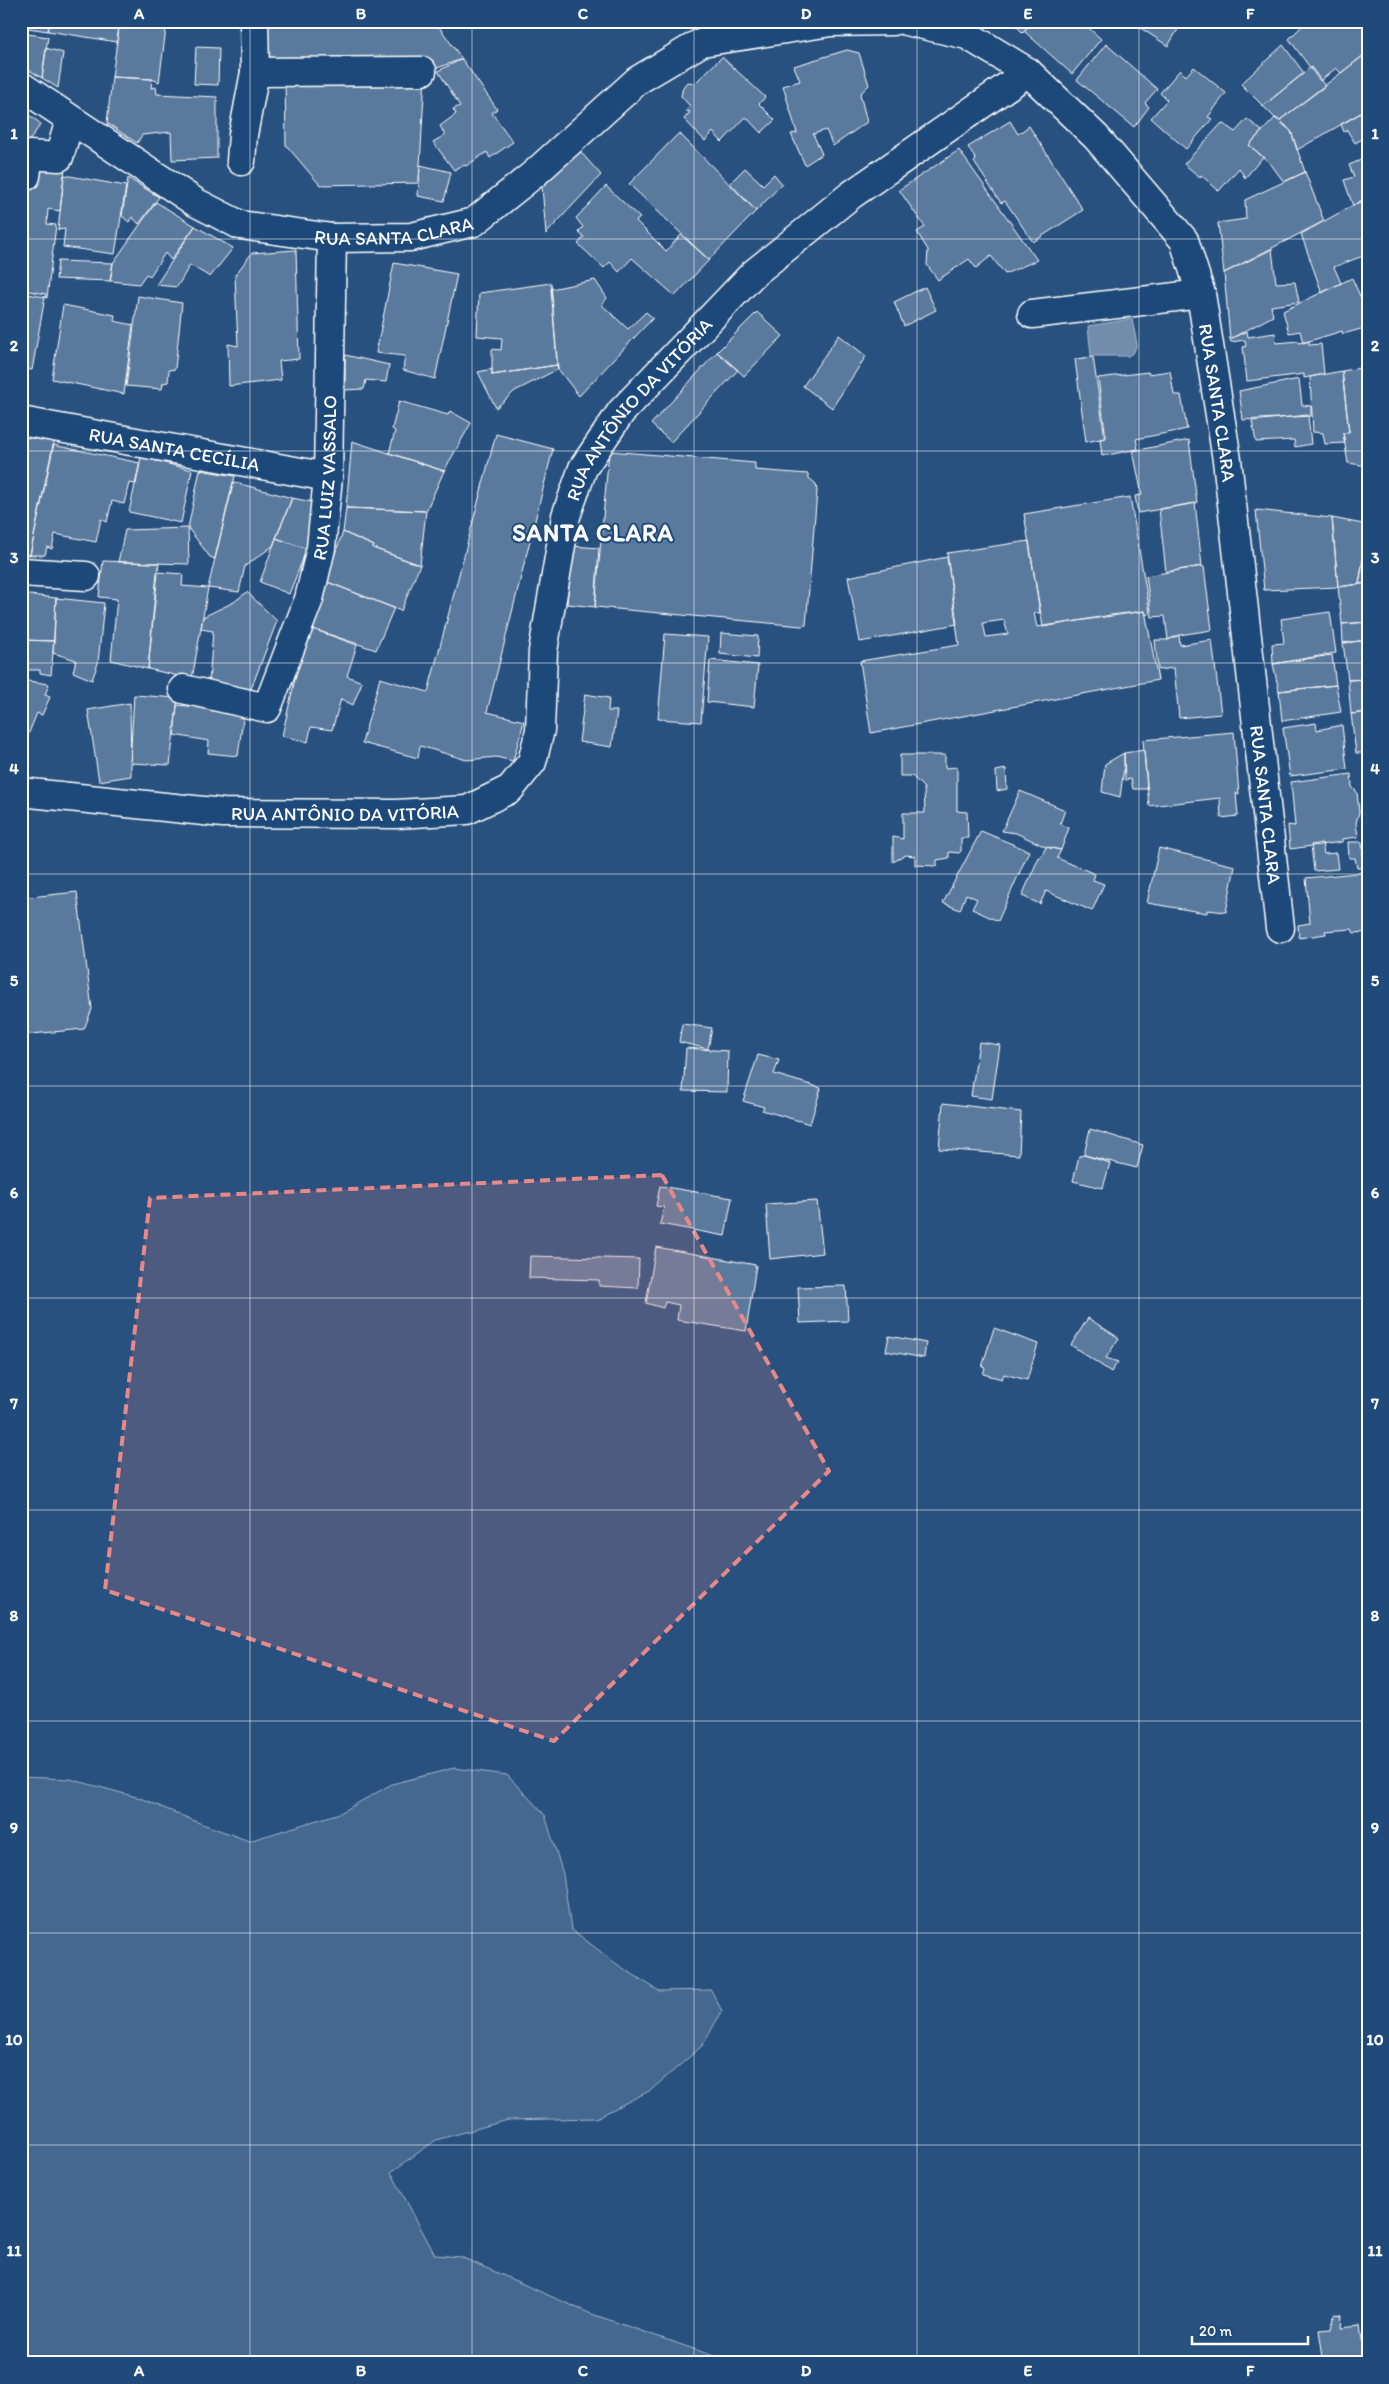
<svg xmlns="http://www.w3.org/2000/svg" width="1389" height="2384" viewBox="0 0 1389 2384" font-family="Itim,sans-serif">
<rect width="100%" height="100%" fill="#28517f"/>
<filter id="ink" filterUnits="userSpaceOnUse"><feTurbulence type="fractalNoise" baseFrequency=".02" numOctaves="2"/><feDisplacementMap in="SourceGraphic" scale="10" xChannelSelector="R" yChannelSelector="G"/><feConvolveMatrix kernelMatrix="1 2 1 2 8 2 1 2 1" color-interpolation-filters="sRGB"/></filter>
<g filter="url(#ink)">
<path fill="#446890" stroke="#a2b4c8" d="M454 1768 507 1775 545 1815 563 1874 571 1929 618 1965 659 1991 711 1990 722 2011 702 2046 651 2090 596 2118 508 2120 436 2140 391 2172 435 2255 461 2257 589 2313 714 2356 766 2363H21V1777L70 1779 140 1798 197 1822 249 1841 340 1813 392 1784Z"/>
<path fill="#718dab" stroke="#aabbcd" d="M1132 319 1137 344 1134 352 1128 356H1091L1088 326Z"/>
<path fill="#5a7a9d" stroke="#fff" fill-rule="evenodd" d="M21 21H50L48 31 21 27Z
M50 21H120L117 42 48 31Z
M120 21H167L159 82 152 79 112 77Z
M263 21H393L420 26 423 21H435L462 59 426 72 266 69Z
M1011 21H1032L1023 33Z
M1032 21H1081L1101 39 1072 74 1024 31Z
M1130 21H1183L1168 46Z
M1307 21H1368V52L1341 73 1336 68 1320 81 1289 39Z
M21 33 48 37 42 78 21 65Z
M1106 44 1157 89 1145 103 1149 107 1134 127 1077 80Z
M1283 45 1304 73 1263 106 1241 84Z
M196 47 219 48 218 85 194 84Z
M46 48 63 53 58 88 42 78Z
M847 50 859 53 869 85 860 94 867 122 833 146 826 130 813 134 822 154 805 165 791 134 797 133 783 86 800 81 794 66Z
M1368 52V109L1297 150 1291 131 1280 120Z
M722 57 765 97 759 104 775 120 761 133 746 117 722 142 713 132 705 141 684 119 690 112 686 111 690 106 681 96 683 87 687 82 695 83Z
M462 59 497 109 492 113 513 142 490 158 487 152 466 166 463 165 454 170 433 142 445 135 440 126 456 114 453 109 460 106 438 71Z
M1194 67 1226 93 1208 117 1212 119 1186 149 1151 118 1167 100 1160 93 1180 70 1186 76Z
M1311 67 1325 86 1280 120 1275 118 1263 106Z
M425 75 419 183 320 185 286 145 285 78Z
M112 77 152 79 151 88 156 87 157 94 217 97V158L172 160 171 132 142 135 137 143 107 123Z
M21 109 41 124 21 152Z
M1368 109V136L1355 143 1347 130 1344 132 1341 124Z
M1275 118 1291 131 1305 172 1284 182 1270 163 1249 145Z
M1247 119 1262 131 1249 145 1263 157 1245 178 1239 168 1219 191 1201 175 1200 177 1184 164 1222 123 1235 132Z
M1010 121 1018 134 1029 126 1083 210 1033 242 1005 201 1001 203 974 162 976 160 968 147Z
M679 133 756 211 709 260 629 184Z
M578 149 601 175 546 234 542 187Z
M959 150 1037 260 1005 274 991 256 976 268 969 259 938 280 927 265 928 250 917 232 925 227 899 190Z
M31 157 66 160 60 211 48 209 47 224 56 225 47 298 45 297 46 294 23 290 21 293V179Z
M1368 157V198L1353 206 1344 180 1354 177 1349 165Z
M420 165 451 172 444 201 418 196Z
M745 168 763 185 774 174 782 184 756 211 730 183Z
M1305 172 1324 221 1224 273 1218 223 1246 219 1245 200Z
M64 175 126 186 115 254 63 247 65 229 58 230Z
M128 178 159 197 139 224 132 217 129 222 122 216Z
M606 186 640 218 636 221 666 251 681 235 709 260 675 296 632 258 619 272 610 262 604 268 578 244 584 237 578 232 583 227 576 218Z
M1366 198 1368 206V254L1334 267 1341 283 1322 293 1301 234Z
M156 202 195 226 171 260 165 253 150 276 146 274 139 284 110 281 113 263Z
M195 226 233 248 210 277 190 265 177 287 156 285Z
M1272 249 1276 283 1295 282 1299 302 1271 306 1273 316 1230 339 1224 273Z
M296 250 299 359 279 361 281 380 229 386 228 344 238 346 235 275 252 253Z
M58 261 113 263 110 281 56 279Z
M394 263 457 274 435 379 403 370 405 356 376 353Z
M1352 278 1368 314V327L1343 334 1342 331 1303 343 1300 331 1289 333 1283 311Z
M595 280 607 298 602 305 628 329 646 312 653 318 579 396 558 369 551 289Z
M551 283 557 365 492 375V349L501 350 502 338 477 336 479 293Z
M925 287 936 310 904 326 894 302Z
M22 293 45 297 32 370 21 368Z
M138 296 182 303 175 369 169 370 168 382 163 383 162 389 126 386Z
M63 305 115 315 114 321 133 325 124 394 52 379Z
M757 312 783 336 744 376 717 352Z
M1247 331 1248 337 1275 333 1276 343 1299 341V343L1309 341V345L1321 344 1324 374 1304 378V374L1247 381 1243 347 1246 346 1245 340 1231 342 1230 339Z
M839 335 866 356 832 408 803 386Z
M717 352 738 370 671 442 651 424Z
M345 355 389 365 386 382 366 380 364 389 345 390Z
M1093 357 1105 438 1086 442 1075 359Z
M557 365 558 369 515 391 496 408 478 372 492 369V375Z
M1367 367 1368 381 1364 382 1368 398V466L1348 463 1343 433 1349 432 1342 371Z
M1170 371 1174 395H1181L1187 429 1136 439 1138 449 1102 456 1100 439 1106 438 1098 378 1148 372V374Z
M1342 371 1349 432 1343 433 1345 443 1325 444 1323 433 1313 432 1310 377Z
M1299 379 1302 405 1311 406V416L1243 420 1239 391Z
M399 401 448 415 450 411 471 423 444 471 389 453 395 431 392 429Z
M1308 415 1311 444 1295 447 1294 440 1256 442 1252 421Z
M21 430 55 439 30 555 21 554Z
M496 434 553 449 487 712 524 721 513 761 496 757 467 760 420 746 418 758 362 743 380 678 428 692Z
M1189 440 1197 503 1138 513 1135 496 1142 495 1133 451Z
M352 441 444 471 426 511 346 508Z
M53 445 140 463 136 484 129 483 124 504 112 501 107 522 101 519 96 542 55 534 52 549 47 547 45 555H30Z
M609 451 755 463V470L808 474 809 478 816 484 817 491 806 625 801 626 595 607Z
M141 457 192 470 181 523 129 512Z
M200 470 235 476 215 559 210 557 188 528Z
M233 482 292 498 273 546 245 566 239 592 208 588Z
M1130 497 1150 613 1146 615 1145 611 1111 615 1043 627 1024 514Z
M292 498 317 503 307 549 276 538Z
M1195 503 1202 566 1166 572 1159 509Z
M346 508 426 511 420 565 373 548 374 546 343 532Z
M1256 510 1332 518 1338 587 1264 590Z
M1332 518 1368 525 1359 584 1338 587Z
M188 528 189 564 118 562 125 530Z
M343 532 374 546 373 548 420 565 401 611 325 581Z
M1368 532V583L1359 584Z
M276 538 307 549 289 594 260 582Z
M1029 541 1040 613H1034L1037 627 1145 611 1158 680 871 733 860 661 959 645 947 553ZM1004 620 1008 634 986 637 983 623Z
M572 546 599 548 595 607 567 604Z
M947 557 957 624 860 642 848 577Z
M103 561 159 563 148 669 111 660 117 599 99 597Z
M1202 566 1204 567 1212 630 1179 635 1168 640 1165 616 1152 617 1146 576Z
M157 572 183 574 182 586 208 588 192 679 148 669Z
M325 581 394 608 376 650 307 627Z
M1368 583V622L1342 624 1338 587Z
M247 592 277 621 251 689 209 683 213 631 201 629 203 617 234 602Z
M21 594 56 598 54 641 21 640Z
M56 598 104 603 98 663 92 680 73 672 76 660 53 653Z
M1330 612 1336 653 1273 664 1272 644 1284 643 1281 619Z
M1368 622V640L1343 643 1342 624Z
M307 627 357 645 347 676 362 682 353 705 341 699 332 730 311 727 308 742 282 736Z
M721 633 758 636 757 658 720 654Z
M665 634 708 637 701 722 658 719Z
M1179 635 1180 645 1212 640 1221 714 1179 718 1174 668 1158 670 1155 640H1168Z
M21 640 54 641 51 675 40 673V670H21Z
M1368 640V679L1348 680 1343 643Z
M1332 655 1336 685 1279 691 1273 664Z
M710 660 758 665 754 707 707 702Z
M1368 679V712L1351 714 1348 680Z
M21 680 49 684 45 695 50 697 42 715 37 713 21 752Z
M1336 685 1341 712 1282 721 1279 691Z
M585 694 609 698 608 711H617L612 747 579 742Z
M134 695 178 698 170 765 130 763Z
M130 703 131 776 99 781 88 710Z
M177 705 244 711 238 756 208 753 209 741 174 735Z
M1368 712V753H1356L1351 714Z
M1316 723 1317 730 1342 725 1347 769 1290 776 1283 728Z
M1234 732 1239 794 1236 793 1238 816 1221 818 1220 798 1149 806 1143 740Z
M1144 750 1147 789H1133L1131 779 1125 780 1124 753Z
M1124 753V767L1120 797 1102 792 1105 764Z
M900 755H945V768L957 767V811L967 812 968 838H961V851L959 853 949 852V858L937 860V866L915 865V856L906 855 893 862V837L903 839V813H925L924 788 912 776H900Z
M1006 769 1007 789 997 791 996 771Z
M1351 774 1352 787 1357 792 1359 812 1356 823 1358 837 1342 839V842L1290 849 1288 825 1295 826 1291 782Z
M1020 791 1065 810 1060 824 1069 828 1061 850 1046 847 1016 833 1002 831Z
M1368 807V840L1364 808Z
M981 831 1029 851 998 921 972 909 977 899 966 894 960 910 943 903Z
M1348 842H1362L1364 868H1357L1355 858H1349Z
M1322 843 1324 854 1336 853 1338 869 1314 871 1311 845Z
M1046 847 1061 850 1057 858 1095 874 1093 880 1104 884 1092 911 1046 891 1040 904 1022 896 1039 857H1041Z
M1159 848 1235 866 1226 912 1207 910V913L1147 903Z
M1367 872 1368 932 1354 933 1352 929 1325 931 1326 934 1299 938 1298 925 1310 923 1306 878Z
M77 892 92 1009 84 1029 21 1035V898Z
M682 1024 712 1028 708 1049 679 1042Z
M979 1042 1000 1045 992 1099 971 1096Z
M686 1048 728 1051 727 1092 683 1091Z
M758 1055 779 1060 774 1074 821 1088 810 1124 762 1110 764 1107 743 1101Z
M943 1103 1021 1112 1019 1155 939 1149Z
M1090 1129 1143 1145 1137 1168 1084 1155Z
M1084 1155 1110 1163 1103 1188 1073 1181 1079 1156Z
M660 1186 732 1198 725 1236 660 1224 664 1207 656 1206Z
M817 1201 823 1253 770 1259 766 1204Z
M656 1247 756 1265 746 1331 677 1320 679 1305 665 1302 663 1308 646 1303Z
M530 1256 639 1259 638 1288 599 1286V1280L529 1278Z
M846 1286 848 1321 800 1323 798 1287Z
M1088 1318 1119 1338 1106 1358 1118 1362 1111 1372 1071 1345Z
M994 1328 1038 1344 1027 1380 1004 1374 1002 1379 983 1374 985 1368 982 1367Z
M889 1336 926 1343 924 1358 886 1351Z
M1334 2314 1342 2315 1341 2327 1360 2325 1365 2363H1324L1319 2330 1331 2329Z"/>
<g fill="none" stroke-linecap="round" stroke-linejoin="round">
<defs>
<g id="minor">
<path id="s1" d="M906 21 967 35 1028 72 1096 137 1184 240 1201 294 1227 460 1280 928"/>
<path d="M255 72 422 71"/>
<path id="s2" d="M21 86 195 202 240 225 332 238 411 237 474 222 534 174 638 80 702 42 831 22 893 21"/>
<path d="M241 161 243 135 255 72 254 21"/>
<path d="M21 176H26L29 155 59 157 70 120"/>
<path d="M1032 314 1201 294"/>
<path id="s3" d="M21 421 328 477"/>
<path d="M21 572 86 576"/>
<path id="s4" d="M183 689 267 708 309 599 321 548 328 477 332 238"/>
<path id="s5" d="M21 792 223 813 396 814 467 810 510 789 532 762 540 730 543 651 566 516 583 468 621 412 753 274 851 195 1028 72"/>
</g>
</defs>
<use href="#minor" stroke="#fff" stroke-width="31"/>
<use href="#minor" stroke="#1f4a7a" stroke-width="28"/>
</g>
</g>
<path fill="#e88989" fill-opacity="0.2" stroke="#e88989" stroke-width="4" stroke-dasharray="10 6" stroke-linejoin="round" d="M662 1175 829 1471 554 1741 105 1590 150 1198Z"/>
<path fill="none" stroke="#fff" stroke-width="1" stroke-opacity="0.55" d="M250 21V2363M472 21V2363M694 21V2363M917 21V2363M1139 21V2363M21 239H1368M21 451H1368M21 663H1368M21 874H1368M21 1086H1368M21 1298H1368M21 1510H1368M21 1721H1368M21 1933H1368M21 2145H1368"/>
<g text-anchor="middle" stroke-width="4" stroke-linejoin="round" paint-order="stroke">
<g font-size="19" fill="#fff" stroke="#1f4a7a">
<text dy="7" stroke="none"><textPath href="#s2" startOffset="415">RUA SANTA CLARA</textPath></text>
<text dy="7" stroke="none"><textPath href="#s1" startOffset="530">RUA SANTA CLARA</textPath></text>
<text dy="7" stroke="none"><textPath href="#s5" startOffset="910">RUA ANTÔNIO DA VITÓRIA</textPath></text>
<text dy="7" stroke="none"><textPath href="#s3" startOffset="156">RUA SANTA CECÍLIA</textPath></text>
<text dy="7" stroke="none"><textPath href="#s4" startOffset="326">RUA LUIZ VASSALO</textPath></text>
<text dy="7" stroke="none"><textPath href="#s1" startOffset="935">RUA SANTA CLARA</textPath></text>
<text dy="7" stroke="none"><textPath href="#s5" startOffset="325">RUA ANTÔNIO DA VITÓRIA</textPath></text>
</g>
<g font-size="24" font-weight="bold" letter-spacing="1" fill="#fff" stroke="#1f4a7a">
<text x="593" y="541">SANTA CLARA</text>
</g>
</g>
<rect width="1389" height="2384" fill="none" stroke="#1f4a7a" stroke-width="55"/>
<path d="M1192 2336v8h116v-8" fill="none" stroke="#ffffff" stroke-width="2.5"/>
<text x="1199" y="2336" font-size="15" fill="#ffffff" stroke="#1f4a7a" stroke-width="4" paint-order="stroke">20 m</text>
<rect x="28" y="28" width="1334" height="2328" fill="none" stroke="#fff" stroke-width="2"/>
<g font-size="16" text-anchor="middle" font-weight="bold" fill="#fff">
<text x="139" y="19">A</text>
<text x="361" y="19">B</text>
<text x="583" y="19">C</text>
<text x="806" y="19">D</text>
<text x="1028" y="19">E</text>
<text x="1250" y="19">F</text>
<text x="14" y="139">1</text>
<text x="1375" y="139">1</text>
<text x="14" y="351">2</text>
<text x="1375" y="351">2</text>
<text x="14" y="563">3</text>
<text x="1375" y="563">3</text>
<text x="14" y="774">4</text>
<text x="1375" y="774">4</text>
<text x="14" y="986">5</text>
<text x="1375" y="986">5</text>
<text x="14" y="1198">6</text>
<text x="1375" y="1198">6</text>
<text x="14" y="1409">7</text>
<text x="1375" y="1409">7</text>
<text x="14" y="1621">8</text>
<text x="1375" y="1621">8</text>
<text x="14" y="1833">9</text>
<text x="1375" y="1833">9</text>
<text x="14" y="2045">10</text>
<text x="1375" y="2045">10</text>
<text x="14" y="2256">11</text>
<text x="1375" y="2256">11</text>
<text x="139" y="2376">A</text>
<text x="361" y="2376">B</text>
<text x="583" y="2376">C</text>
<text x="806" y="2376">D</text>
<text x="1028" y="2376">E</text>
<text x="1250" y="2376">F</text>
</g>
</svg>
